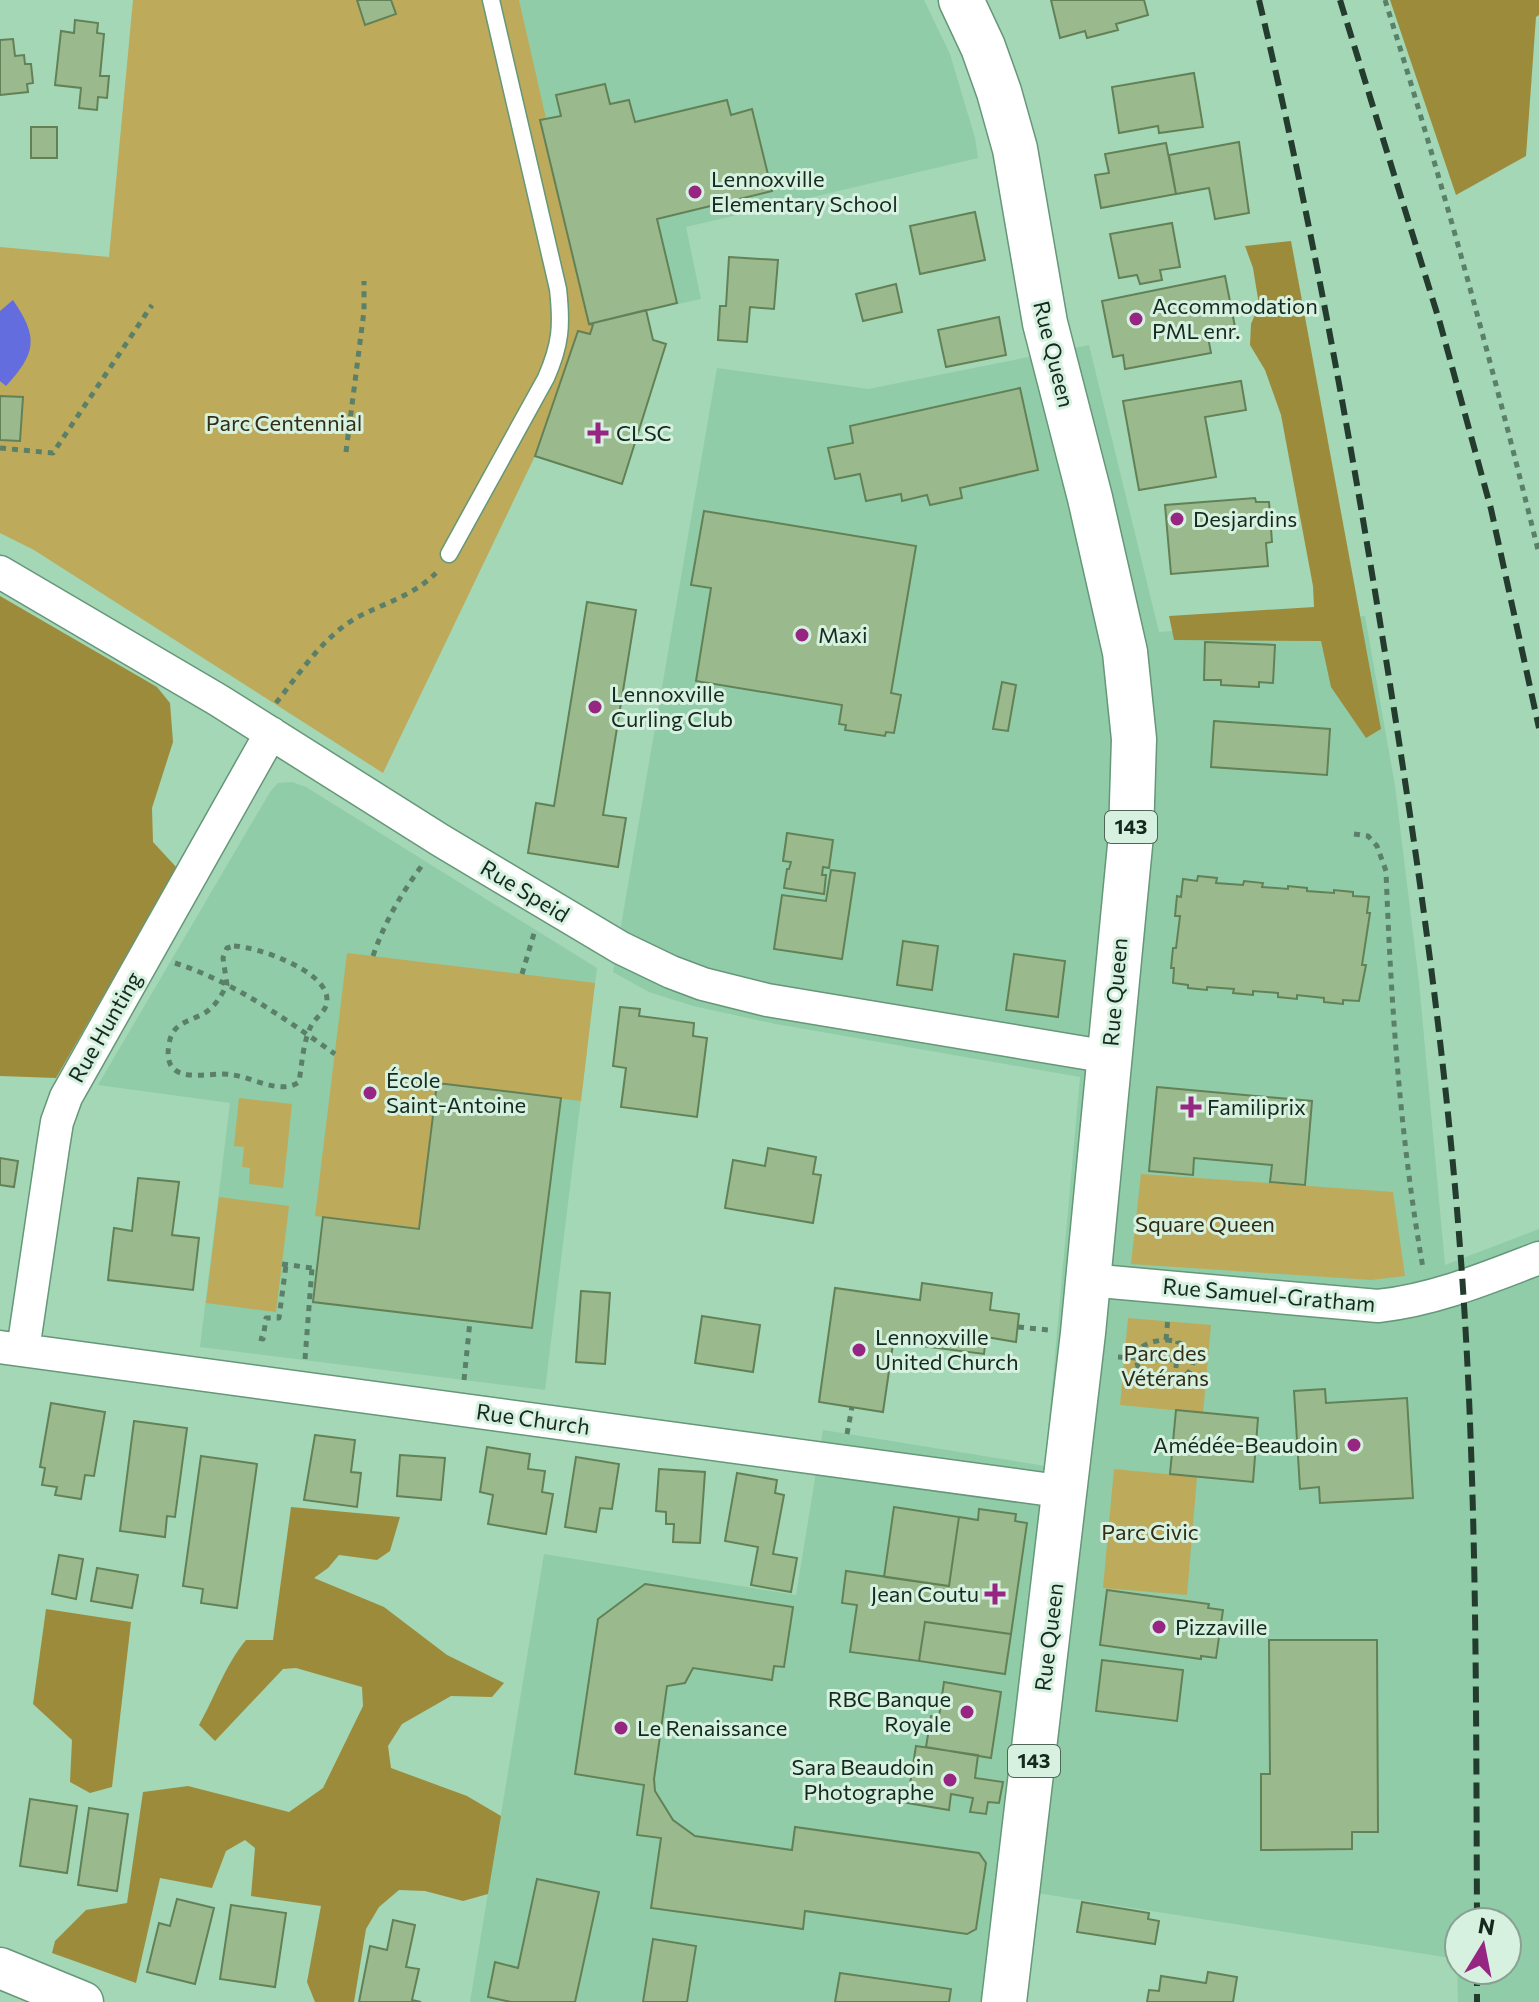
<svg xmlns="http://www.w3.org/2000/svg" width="1539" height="2002" viewBox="0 0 1539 2002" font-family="Commissioner,sans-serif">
<rect width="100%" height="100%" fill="#a3d7b6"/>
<path fill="#90cca7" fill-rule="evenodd" d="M519 0H924L950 54 975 138 978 158 686 227 701 299 589 324Z
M1089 345 1159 632 1365 616 1395 786 1419 982 1445 1265 1539 1229V2002H1458L1457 1959 1037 1893 1024 2002H470L544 1554 796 1595 823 1430 1045 1466 1080 1077 776 1024 693 1006 649 992 613 972 717 368 868 389ZM1459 1922H1507V1970H1459Z
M292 782 306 787 597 968 545 1390 200 1347 230 1103 98 1085 270 792 278 783Z"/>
<path fill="#bdaa5b" d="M133 0H519L593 325 590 334 578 331 535 456 383 773 34 550 0 533V247L109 257Z
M347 953 595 983 581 1101 437 1084 419 1228 315 1216Z
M239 1098 292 1104 283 1188 249 1184 250 1168 242 1167 244 1147 234 1146Z
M1141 1174 1393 1192 1405 1276 1371 1280 1131 1264Z
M219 1197 289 1206 276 1312 206 1303Z
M1128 1318 1211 1325 1203 1413 1120 1405Z
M1114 1469 1197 1477 1187 1595 1103 1588Z"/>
<path fill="#9d8b3c" d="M1390 0H1539V15L1536 17 1526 156 1456 195Z
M1291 241 1381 729 1366 738 1331 687 1321 641 1174 640 1169 616 1314 607 1313 586 1281 415 1265 370 1250 345 1251 324 1259 305 1253 268 1245 246Z
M0 596 157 687 170 703 173 742 152 808 153 842 177 868 56 1078 0 1076Z
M291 1507 400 1517 390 1551 377 1560 339 1555 328 1568 314 1578 384 1607 447 1655 504 1683 492 1697 451 1696 402 1724 388 1746 391 1768 467 1796 501 1816 488 1894 463 1901 425 1891 399 1890 379 1907 366 1929 354 2002H315L307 1982 321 1906 251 1896 255 1848 245 1840 226 1851 212 1888 160 1878 136 1983 52 1953 55 1941 86 1910 127 1903 143 1792 188 1786 289 1812 323 1788 363 1706 362 1687 296 1668 283 1669 215 1741 199 1725C215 1697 225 1665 246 1640H273Z
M46 1609 131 1622 112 1787 90 1793 70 1782 72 1740 33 1704Z"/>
<path fill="#646ddd" d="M13 300C39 338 36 353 6 386L0 381V311Z"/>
<path fill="#9aba8d" stroke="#638157" stroke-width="2" d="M357 0H391L396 14 365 25Z
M1051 0H1144L1148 15 1116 24 1118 30 1087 38 1085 31 1060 38Z
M75 20 98 23 97 33 104 34 100 76H109L107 98 98 97 97 110 79 108 81 88 55 85 61 31 74 33Z
M13 39 15 56 24 55 25 64H31L33 83 27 84 28 92 0 95V40Z
M1194 73 1203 127 1159 133 1158 126 1119 133 1112 87Z
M605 84 610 104 629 100 635 122 727 100 731 115 752 109 772 191 657 219 677 303 589 324 540 120 561 116 556 95Z
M31 127H57V158H31Z
M1239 142 1249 213 1215 219 1209 188 1176 194 1169 155Z
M1166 143 1176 194 1101 208 1095 175 1109 173 1105 154Z
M975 212 985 260 920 274 910 226Z
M1172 223 1180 267 1160 270 1162 280 1140 284 1137 275 1119 278 1110 234Z
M729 257 778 260 774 309 750 307 747 342 718 340 720 306H726Z
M1225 276 1236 332 1208 337 1211 353 1125 369 1123 355 1113 357 1102 301Z
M896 284 902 312 863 321 856 294Z
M646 310 653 340 666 344 622 484 535 456 578 331 590 334 593 325 589 324Z
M999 317 1006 355 946 367 938 330Z
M1241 381 1246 410 1205 417 1216 477 1139 490 1123 401Z
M1020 388 1038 470 960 488 962 498 930 505 927 495 902 501 901 494 866 501 860 474 835 479 828 448 853 443 850 426Z
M0 396 23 397 20 441 0 440Z
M1255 498 1256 502H1269L1272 542 1266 543 1268 566 1171 574 1165 505Z
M704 511 916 546 891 693 901 695 894 733 886 732 885 736 845 730 846 725 839 724 842 705 696 681 711 588 691 585Z
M587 602 636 610 603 815 626 818 618 867 528 853 536 803 554 806Z
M1205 642 1275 645 1273 683 1259 682V687L1221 685V680H1204Z
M1002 682 1016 685 1008 731 993 729Z
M1214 721 1330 729 1327 775 1211 767Z
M787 833 833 840 829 868 823 867 822 875H826L824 894 784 888 787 869H789L791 862 783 861Z
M831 870 855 873 842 959 774 949 782 895 826 901Z
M1198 876 1217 878 1216 883 1243 885 1244 881 1263 883 1262 887 1288 889V886L1307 888V891L1334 893V890L1353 892V896L1369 897 1367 913H1370L1362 965H1366L1359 1001 1343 1000V1004L1324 1002V998L1297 995V999L1278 997V993L1253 991V995L1233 993 1234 989 1207 987V990L1188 988V985L1173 983 1174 968H1171L1173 948H1176L1180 916H1175L1177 896 1181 897 1183 879 1197 881Z
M903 941 938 946 932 990 897 985Z
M1014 954 1065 961 1058 1017 1006 1010Z
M620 1007 640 1009 639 1016 694 1023 693 1036 707 1038 697 1117 621 1107 626 1068 613 1066Z
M437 1083 561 1098 532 1328 313 1302 323 1217 419 1229Z
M1157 1087 1312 1101 1305 1185 1270 1182 1272 1165 1194 1158 1193 1175 1149 1171Z
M768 1148 816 1157 813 1174 821 1175 813 1223 725 1208 733 1160 765 1166Z
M0 1158 18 1161 14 1187 0 1185Z
M138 1178 179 1182 172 1235 199 1238 193 1290 108 1280 114 1228 132 1231Z
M922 1283 992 1293 990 1310 1019 1314 1016 1342 986 1337 984 1354 913 1345 914 1340 894 1337 883 1412 819 1402 835 1288 920 1300Z
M581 1291 610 1293 605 1364 576 1362Z
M702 1316 760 1325 753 1372 695 1363Z
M1325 1389 1326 1403 1407 1398 1413 1498 1320 1503 1319 1487 1300 1489 1294 1391Z
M51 1403 105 1412 94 1476 85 1475 81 1499 55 1495 57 1487 42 1485 45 1468 40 1467Z
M1176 1410 1258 1418 1253 1482 1170 1474Z
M134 1421 187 1428 175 1517 167 1516 165 1537 120 1531Z
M315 1435 355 1440 351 1472 361 1473 357 1507 304 1500Z
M487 1447 530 1454 528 1469 545 1471 542 1492 553 1494 546 1534 488 1524 493 1495 480 1492Z
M400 1455 445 1458 441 1500 397 1496Z
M201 1456 257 1464 237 1608 201 1603 203 1589 183 1586Z
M576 1457 619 1464 612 1509 600 1508 596 1532 565 1527Z
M659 1469 705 1472 700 1543 673 1542 674 1524H666V1512L656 1511Z
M737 1473 777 1480 775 1493 784 1495 773 1554 797 1558 791 1592 751 1585 758 1547 725 1541Z
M894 1507 959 1517 949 1586 884 1577Z
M979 1509 1016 1514 1015 1521 1027 1523 1011 1634 925 1622 919 1661 850 1652 857 1605 842 1603 846 1571 949 1586 959 1517 978 1520Z
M59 1555 83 1559 76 1599 52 1594Z
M97 1568 138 1575 132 1608 91 1601Z
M645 1584 793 1607 784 1667 774 1666 772 1680 693 1668 685 1683 667 1686 654 1779 655 1791 673 1820 695 1836 792 1850 795 1827 979 1853 986 1863 976 1929 967 1934 805 1911 803 1929 651 1908 661 1838 637 1835 644 1785 575 1774 598 1619Z
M1107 1590 1209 1604 1208 1608 1223 1610 1216 1658 1201 1656V1659L1100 1645Z
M925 1622 1011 1634 1005 1674 919 1661Z
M1269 1640H1377L1378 1832H1352V1849L1261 1850V1774H1270Z
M1102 1660 1183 1670 1177 1721 1096 1711Z
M944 1682 1001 1692 991 1758 926 1747 931 1716 939 1717Z
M916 1746 978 1755 975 1778 1003 1782 999 1803 988 1802 986 1814 970 1812 973 1798 951 1794 949 1810 907 1803Z
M30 1799 77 1806 67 1873 20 1866Z
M89 1808 128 1814 117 1891 78 1885Z
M537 1879 599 1892 575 2002H511L488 1997 495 1962 518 1968Z
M177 1899 214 1908 195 1984 147 1972 159 1923 170 1926Z
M1082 1902 1149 1913 1148 1919 1159 1921 1155 1944 1077 1932Z
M231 1905 286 1913 275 1987 220 1979Z
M393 1920 415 1925 406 1967 419 1969 412 2000 421 2002H359L370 1946 387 1950Z
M653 1939 696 1946 687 2002H643Z
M1208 1972 1237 1977 1233 2002H1147L1149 1990 1159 1991 1161 1976 1206 1983Z
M840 1973 951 1989 949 2002H835Z"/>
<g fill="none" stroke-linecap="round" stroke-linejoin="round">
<defs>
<path id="service" d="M449 554 546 378C561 344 562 325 558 289L491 0"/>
<path id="minor" d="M0 572 218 700 440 840 621 948 671 972 703 984 767 1000 1109 1057
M1088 1280 1378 1306C1434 1300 1487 1278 1539 1258
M0 1347 1066 1492
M23 1350 53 1147 57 1122 66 1097 271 733"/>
<path id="tertiary" d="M0 1968 83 2002"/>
<path id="primary" d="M961 0 983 47 999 92 1015 149 1045 323 1090 498 1125 652 1134 739 1131 835 1083 1333 1004 2002"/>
</defs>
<use href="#service" stroke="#659778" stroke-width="19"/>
<use href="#minor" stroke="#659778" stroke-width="35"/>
<use href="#tertiary" stroke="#659778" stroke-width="43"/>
<use href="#primary" stroke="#659778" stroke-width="47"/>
<path stroke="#5b8069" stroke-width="5" stroke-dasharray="6 6" stroke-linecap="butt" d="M1385 0C1443 183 1493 367 1539 554
M0 448 53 453 152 305
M346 452 364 311V281
M276 703C300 673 322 638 356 618 384 603 413 596 436 573
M1354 834 1368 836 1377 846 1386 871C1391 1004 1400 1137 1423 1268
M234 946C258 947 328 971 327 1000 327 1012 316 1016 311 1026 303 1042 302 1064 299 1082 280 1095 255 1078 233 1075 210 1070 161 1090 169 1044 173 1017 198 1023 213 1006 219 1000 223 992 227 985L223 958 227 948Z
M373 956C385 921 401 894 423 864
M175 963C234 982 284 1018 335 1054
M522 974 535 930
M282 1264 312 1268
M1018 1327 1049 1330
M259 1338 263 1339 266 1318H279L286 1265
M1166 1340C1215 1344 1192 1399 1143 1376 1127 1352 1142 1341 1166 1340Z
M1166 1340 1168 1317
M1118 1357 1177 1360
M305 1359 312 1268H317
M464 1380 470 1321
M1175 1380 1178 1341
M847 1434 852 1407"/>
<use href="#service" stroke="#fff" stroke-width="16"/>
<use href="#minor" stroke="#fff" stroke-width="32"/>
<use href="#tertiary" stroke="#fff" stroke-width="40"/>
<use href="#primary" stroke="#fff" stroke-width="44"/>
<path stroke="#243c2e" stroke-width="6" stroke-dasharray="16 8" stroke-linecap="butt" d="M1259 0C1308 205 1346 413 1380 622 1416 843 1448 1065 1463 1289 1477 1499 1476 1711 1477 1922
M1340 0 1440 323 1491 509 1539 728
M1477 1970V2002"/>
</g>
<g fill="#972582" stroke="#d7f1e0" stroke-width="3">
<circle cx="695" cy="192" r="8"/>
<circle cx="1136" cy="319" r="8"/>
<path d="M594 421h8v8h8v8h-8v8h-8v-8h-8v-8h8z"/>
<circle cx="1177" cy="519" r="8"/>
<circle cx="802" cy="635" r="8"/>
<circle cx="595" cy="707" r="8"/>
<circle cx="370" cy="1093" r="8"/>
<path d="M1187 1095h8v8h8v8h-8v8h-8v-8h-8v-8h8z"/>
<circle cx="859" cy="1350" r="8"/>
<circle cx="1354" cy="1445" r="8"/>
<path d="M991 1582h8v8h8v8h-8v8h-8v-8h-8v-8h8z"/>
<circle cx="1159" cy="1627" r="8"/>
<circle cx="967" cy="1712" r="8"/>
<circle cx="621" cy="1728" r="8"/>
<circle cx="950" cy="1780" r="8"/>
</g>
<g text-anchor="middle" stroke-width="6" stroke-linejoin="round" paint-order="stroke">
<g fill="#d7f1e0" stroke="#4f6658" stroke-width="2">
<rect x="1105" y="811" width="52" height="32" rx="6"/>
<rect x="1008" y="1745" width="52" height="32" rx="6"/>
</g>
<g font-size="20" font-weight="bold" fill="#152a1e">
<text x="1131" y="834">143</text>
<text x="1034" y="1768">143</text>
</g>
<g font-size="22" fill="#152a1e" stroke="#d7f1e0" text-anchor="start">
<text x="711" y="187">Lennoxville<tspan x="711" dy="25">Elementary School</tspan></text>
<text x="1152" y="314">Accommodation<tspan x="1152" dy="25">PML enr.</tspan></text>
<text x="616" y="441">CLSC</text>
<text x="1193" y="527">Desjardins</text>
<text x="818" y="643">Maxi</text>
<text x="611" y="702">Lennoxville<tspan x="611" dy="25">Curling Club</tspan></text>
<text x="386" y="1088">École<tspan x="386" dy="25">Saint-Antoine</tspan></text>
<text x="1207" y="1115">Familiprix</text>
<text x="875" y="1345">Lennoxville<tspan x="875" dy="25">United Church</tspan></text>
<text x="1338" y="1453" text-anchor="end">Amédée-Beaudoin</text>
<text x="979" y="1602" text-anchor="end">Jean Coutu</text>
<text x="1175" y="1635">Pizzaville</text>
<text x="951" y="1707" text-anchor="end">RBC Banque<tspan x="951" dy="25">Royale</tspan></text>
<text x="637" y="1736">Le Renaissance</text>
<text x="934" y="1775" text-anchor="end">Sara Beaudoin<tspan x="934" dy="25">Photographe</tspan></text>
</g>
<g font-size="22" fill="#152a1e" stroke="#d7f1e0">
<text transform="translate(1054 354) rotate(76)" y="8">Rue Queen</text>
<text transform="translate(525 891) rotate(31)" y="8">Rue Speid</text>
<text transform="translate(1115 992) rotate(-85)" y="8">Rue Queen</text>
<text transform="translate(105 1027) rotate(-60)" y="8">Rue Hunting</text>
<text transform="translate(1269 1295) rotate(5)" y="8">Rue Samuel-Gratham</text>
<text transform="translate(533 1419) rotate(8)" y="8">Rue Church</text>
<text transform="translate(1049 1637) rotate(-83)" y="8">Rue Queen</text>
</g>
<g font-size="22" fill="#332d15" stroke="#d7f1e0">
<text x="284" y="431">Parc Centennial</text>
<text x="1205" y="1232">Square Queen</text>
<text x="1165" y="1361">Parc des<tspan x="1165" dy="25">Vétérans</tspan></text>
<text x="1150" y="1540">Parc Civic</text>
</g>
</g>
<g transform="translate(1483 1946) rotate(10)"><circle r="38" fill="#d7f1e0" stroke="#89a192" stroke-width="2"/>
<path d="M0-6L14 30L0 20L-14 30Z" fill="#972582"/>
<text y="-12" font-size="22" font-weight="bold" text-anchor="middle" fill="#152a1e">N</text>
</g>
</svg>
